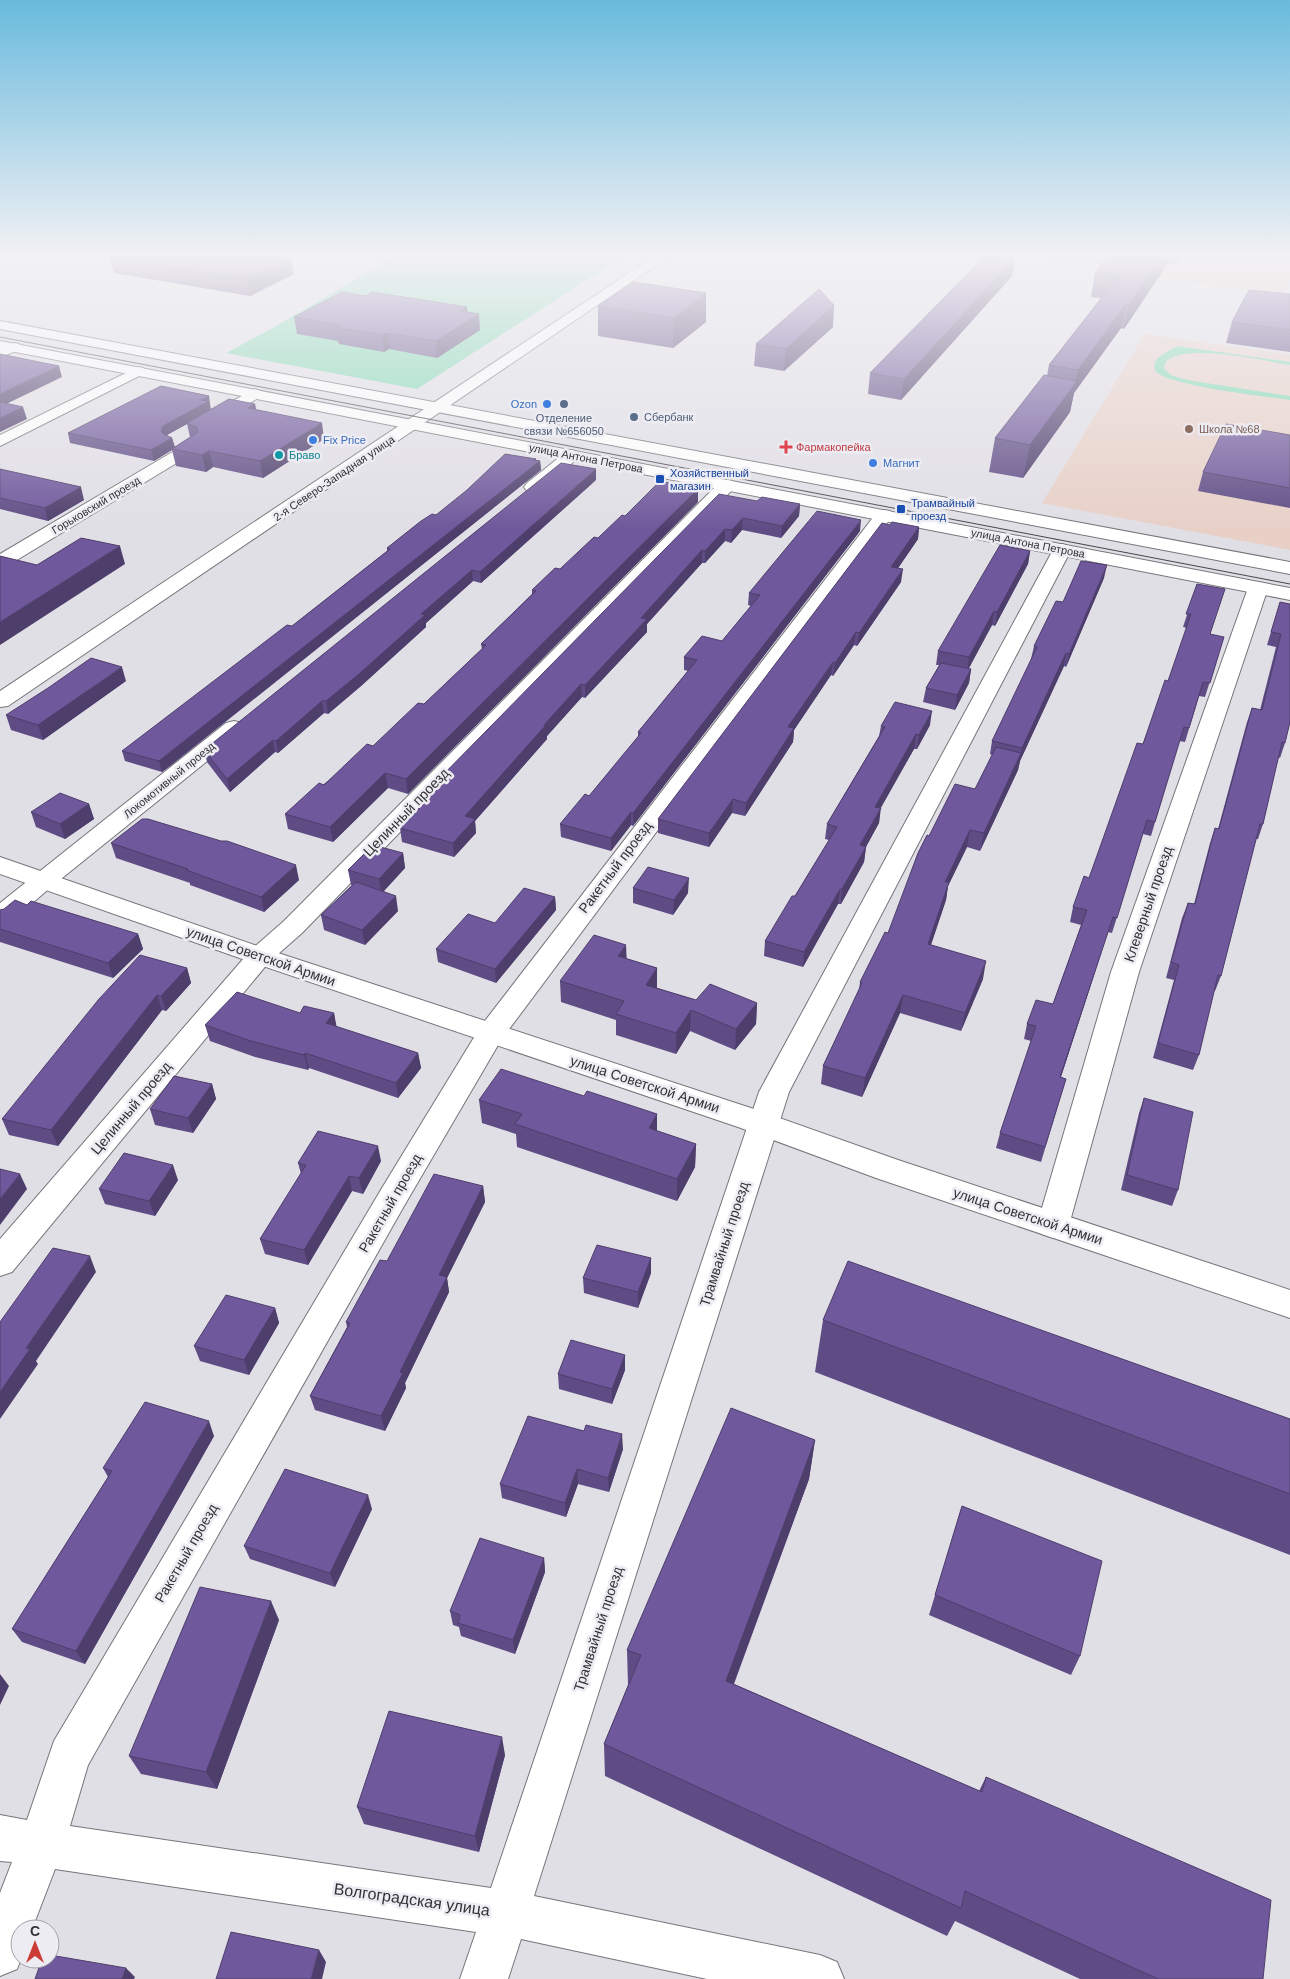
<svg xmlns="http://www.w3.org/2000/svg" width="1290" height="1979" viewBox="0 0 1290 1979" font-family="Helvetica,sans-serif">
<rect width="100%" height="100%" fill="#e1dfe6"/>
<path fill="#e8d0c7" d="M1059 253H1290V280L1283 295 1050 264Z
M1145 334 1290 355V550L1042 503Z"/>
<path fill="#7ed8b1" d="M400 253H629L417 389 226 353 271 329Z
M1177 346 1290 362V365C1269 362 1167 338 1164 368L1171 375 1187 380 1290 396V400C1270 397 1160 385 1155 370 1151 357 1170 351 1177 346Z"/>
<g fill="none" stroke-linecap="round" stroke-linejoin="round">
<defs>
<path id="minor" d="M659 253H674L8 706 0 707V691Z
M14 343 19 344 21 347 19 350 0 357V348Z
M138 367 143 368 145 371 143 374 0 446V435Z
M255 389 260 391 263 394 260 397 215 423H203L201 420 203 417Z
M192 442 198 444 200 447 198 450 7 566 0 568V554L186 444Z
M572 450 578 452 580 455 578 458 539 491 533 492 527 491 524 487 527 483 566 452Z
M727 480 733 481 736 485 733 489 302 933 269 962 12 1272 0 1276V1239L251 950 284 921 721 481Z
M884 510 890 511 893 515 890 519 501 1040 404 1206 88 1765 70 1826 491 1888 759 1092 1053 550 1055 546 1062 544 1069 546 1071 550 789 1092 534 1896 820 1955 837 1962 844 1979H707L521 1939 508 1979H460L476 1932 55 1869 32 1929H20L21 1959 17 1969 0 1976V1893L12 1862 0 1861V1815L27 1820 54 1741 382 1188 481 1026 878 511Z
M1258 582 1265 584 1268 588 1139 972 1069 1225 1064 1234 1053 1238 1042 1234 1037 1225 1111 972 1248 588 1251 584Z
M234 721 242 723 245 728 242 733 51 887 9 923 0 925V903L226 723Z"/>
<path id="tertiary" d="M0 857 269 950 760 1111 898 1160 1290 1290V1318L876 1178 738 1127 251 962 0 874Z"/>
<path id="secondary" d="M0 321 1290 562V574L0 329Z
M0 341 1290 588V600L0 349Z"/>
</defs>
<use href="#minor" stroke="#76757b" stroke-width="2"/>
<use href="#tertiary" stroke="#76757b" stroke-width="2"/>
<use href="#secondary" stroke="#76757b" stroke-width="2"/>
<use href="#minor" fill="#fff" fill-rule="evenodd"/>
<use href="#tertiary" fill="#fff" fill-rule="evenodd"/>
<use href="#secondary" fill="#fff" fill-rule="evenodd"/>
<path stroke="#474649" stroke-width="1" d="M0 337 1290 584"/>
</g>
<path fill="#5f4c85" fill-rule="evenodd" d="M1111 253H1184L1177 264 1168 263 1124 329 1121 328 1074 393 1070 412 1023 478 989 472 995 438 1047 376 1049 365 1101 298 1091 297 1095 273Z
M110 258 294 274 250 296 114 273Z
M1015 258 1012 276 901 400 868 394 870 373Z
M1290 294V352L1226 343 1232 322Z
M366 296 467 307V312L480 330 437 358 389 349 384 352 339 344 338 341 297 334 294 317Z
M598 306 706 322 673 348 598 336Z
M833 327 784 371 754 366 756 344Z
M255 404 256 410 324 439 263 478 213 467 206 472 176 466 172 450 154 461 70 443 68 433 211 406H210V409ZM187 424 190 437 175 447 172 438 167 435Z
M1290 435V508L1198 491 1203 472Z
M536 460 540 461 541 470 169 767 162 772 125 761 122 751 292 626 387 551V548L436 515Z
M0 469 84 500 48 521 0 509Z
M596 480 481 583 473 581 426 623V627L361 686 328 714 324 713 278 753 275 752 230 792 207 762 204 750Z
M698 489V502L408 794 388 788 333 842 288 829 285 814 373 746 424 704 482 649 481 644 532 594V590L560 569 625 516Z
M757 501 800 504 799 516 781 538 742 530 731 543 725 541 705 563H702L647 624V632L585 698 582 697 547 736V739L475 821 476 833 454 857 402 842 400 828 432 794 431 787Z
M890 525 919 527 918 539 898 568 901 582 857 646 854 645 833 676 831 675 794 730 793 742 745 816 732 813 709 847 658 833V819Z
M860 531 633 826 631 825 611 851 561 837 560 824 589 796 638 737V732L688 671 684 670V657L722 641 751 606 748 605 749 593Z
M1030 551 1028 564 995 626 992 625 968 669H971L969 683 955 710 923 702 926 688 939 665H936L938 651Z
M1104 578 1066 667 1064 666 1020 761 1018 770 980 851 967 847 948 886 946 900 931 945 983 979 961 1031 900 1013 862 1097 821 1084 823 1066 859 990 860 982 888 933 929 836 975 789 992 755 990 754 992 741 1032 659H1031L1034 646 1063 602Z
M1197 584 1211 635 1224 637 1205 697 1199 696 1185 742 1179 741 1151 836 1143 834 1112 933 1108 932 1061 1077 1066 1079 1041 1162 996 1148 1000 1133 1031 1041 1024 1039 1027 1024 1053 1004 1081 925 1070 922 1073 907 1089 878 1168 681 1187 628 1183 627Z
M1280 602 1285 743 1280 758 1278 757 1263 824 1258 839H1256L1221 976 1215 991H1214L1199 1055 1193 1070 1153 1058 1174 980 1166 978 1182 918 1188 903 1194 904 1210 843 1215 828 1218 829 1247 722 1252 708 1260 710 1276 647 1267 645Z
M126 681 43 740 11 730 6 715Z
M930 725 917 749H914L880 808 879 823 866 847 864 862 841 904H838L803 967 764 956 765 941 795 896 829 840 825 839 827 824 879 736 881 726Z
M89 804 94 819 65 839 36 827 31 812Z
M111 843 299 880 264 912 190 885V883L116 858Z
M403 853 405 868 384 891 398 911 365 945 324 930 321 915 352 885H351L348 870Z
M633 888 688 893 673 915 633 903Z
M555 897 556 910 496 983 438 962 436 949Z
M27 905 138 934 143 949 113 978 0 942V910Z
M627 959 657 968V988L696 1000 757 1003 756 1024 735 1050 690 1031 676 1054 616 1035V1020L561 1002 560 981Z
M187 968 191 983 166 1011 162 1010 58 1146 9 1135 2 1119Z
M300 1013H334L336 1027 418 1053 421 1068 398 1098 309 1068 308 1070 255 1057 210 1041 205 1025Z
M212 1084 216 1099 193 1133 155 1125 150 1109Z
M584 1096 657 1131 696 1144 695 1167 677 1201 517 1147 516 1134 482 1123 479 1100Z
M1144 1098 1178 1190 1172 1206 1121 1190 1139 1113Z
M381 1161 363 1194 352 1191 308 1265 265 1254 260 1239 301 1174 298 1163Z
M178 1180 155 1216 105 1204 99 1189Z
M483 1186 485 1202 447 1278 449 1292 405 1383 406 1388 385 1431 315 1410 310 1396 347 1327 346 1322 387 1261Z
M651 1258V1273L638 1308 584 1293 583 1278Z
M275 1308 279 1323 249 1375 200 1361 194 1346Z
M823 1320 1290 1419V1555L815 1372Z
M625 1355V1370L612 1404 559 1389 558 1374Z
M214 1436 85 1664 22 1642 12 1629 108 1477 103 1468Z
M815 1440 809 1479 734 1684 979 1791 986 1777 1263 1979H1080L955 1921 947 1936 605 1776 604 1744 628 1685 627 1650Z
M623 1449 609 1492 578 1484 566 1517 502 1498 500 1484Z
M962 1506 1080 1656 1071 1675 929 1615Z
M372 1509 335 1587 250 1559 244 1546Z
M544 1558 545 1572 515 1654 461 1636 459 1627 453 1625 450 1611Z
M279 1620 217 1789 141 1774 129 1756Z
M505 1755 479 1852 364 1824 357 1807Z"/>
<path fill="#4e3e6c" d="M1165 253H1171L1168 263 1124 329 1129 304Z
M1180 253H1184L1177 264Z
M291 258 294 274 250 296 247 280Z
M1015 258 1012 276 901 400 904 379Z
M706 293V322L673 348V318Z
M1126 304 1121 328 1074 393 1070 412 1023 478 1030 445 1075 383 1078 370Z
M834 305 833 327 784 371 786 349Z
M467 307 468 321 479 314 480 330 437 358 436 341 460 311Z
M387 333 389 349 384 352 382 335Z
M59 366 62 377 0 407V394Z
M209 396 211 411 187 423V424L165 436 163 441 161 431 163 426 201 400Z
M255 404 258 420 248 408Z
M23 407 27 419 0 432V418Z
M322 423 324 439 263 478 260 461Z
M172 438 175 448 154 461 151 450Z
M209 451 213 467 206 472 202 455Z
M536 459V464L540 461 541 470 162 772 159 761Z
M596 469V480L481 583 480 572Z
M81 487 84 500 48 521 45 508Z
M698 489V502L408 794 406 779Z
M800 504 799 516 781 538 782 526Z
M743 518 742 530 731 543 732 530Z
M861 520 860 531 633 826V813Z
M919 527 918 539 890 580 891 567Z
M725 529V541L705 563V551Z
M120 546 125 564 0 645V622Z
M702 550V563L647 624V632L585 698V685L641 618Z
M1030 551 1028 564 995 626 997 612Z
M1107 565 1104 578 1066 667 1069 654Z
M903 569 901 582 857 646 859 633Z
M472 570 473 581 426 623V627L361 686 328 714 326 701 421 614Z
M994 611 992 625 967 672 969 657Z
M856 632 854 645 833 676 835 663Z
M1066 653 1064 666 1020 761 1018 770 980 851 984 833 1021 754 1022 748Z
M833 662 831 675 794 730 793 742 745 816 746 803 788 727Z
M122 667 126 681 43 740 38 725Z
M971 669 969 683 955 710 957 695Z
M581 684 582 697 547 736V739L475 821 476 833 454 857 453 843 465 816 544 725Z
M322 701 324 713 278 753 276 741Z
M932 711 930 725 917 749 919 735Z
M916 734 914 749 873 822 875 807Z
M273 740 275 752 230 792 227 779Z
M385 773 388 788 333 842 330 827Z
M733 799 732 813 709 847V833Z
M89 804 94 819 65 839 60 824Z
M881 808 879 823 858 861 860 845Z
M631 812V825L611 851V838Z
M970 830 967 847 948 886 946 900 925 962 928 944 945 882Z
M866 847 864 862 841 904 842 889Z
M403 853 405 868 381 894 379 879Z
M296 865 299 880 264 912 261 897Z
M689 878 688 893 673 915 674 900Z
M840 889 838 904 803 967 804 952Z
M396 896 398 911 365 945 362 930Z
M555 897 556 910 496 983 495 969Z
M1113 917 1108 932 1056 1092 1060 1077Z
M138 934 143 949 113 978 108 963Z
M626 945 627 966 618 956Z
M986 961 983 979 961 1031 965 1013Z
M187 968 191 983 166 1011 161 996Z
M657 968V990L646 985Z
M157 995 162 1010 58 1146 51 1130Z
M903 995 900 1013 862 1097 865 1078Z
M757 1003 756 1024 735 1050 736 1029Z
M691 1010 690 1031 676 1054V1033Z
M334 1013 337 1029 326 1023Z
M305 1053 309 1068 308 1070 304 1055Z
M418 1053 421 1068 398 1098 396 1083Z
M212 1084 216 1099 193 1133 188 1118Z
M657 1114V1137L649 1128Z
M696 1144 695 1167 677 1201V1179Z
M378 1146 381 1161 363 1194 359 1178Z
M173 1165 178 1180 155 1216 149 1201Z
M20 1174 27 1189 0 1225V1199Z
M349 1176 352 1191 308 1265 304 1250Z
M483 1186 485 1202 447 1278 449 1292 405 1383 406 1388 385 1431 381 1416 439 1275Z
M90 1256 96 1272 36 1361 38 1364 0 1419V1392L26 1348Z
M651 1258V1273L638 1308V1292Z
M275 1308 279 1323 249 1375 244 1360Z
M625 1355V1370L612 1404V1389Z
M209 1421 214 1436 85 1664 76 1651Z
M622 1434 623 1449 609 1492 608 1478Z
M815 1440 809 1479 722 1715 726 1681Z
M577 1469 578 1484 566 1517 565 1503Z
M368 1495 372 1509 335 1587 330 1573Z
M544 1558 545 1572 515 1654 513 1640Z
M271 1601 279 1620 217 1789 206 1772Z
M0 1674 9 1686 0 1705Z
M502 1737 505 1755 479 1852 475 1836Z
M319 1950 326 1962 322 1979H311Z
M126 1968 135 1977 134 1979H122Z"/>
<path fill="#6f589b" stroke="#4e3e6c" d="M121 253H259L291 258 247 280 110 258Z
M1111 253H1165L1129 304H1126L1078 370 1049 365 1118 277 1095 273Z
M987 254 1015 258 904 379 870 373Z
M633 282 706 293 673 318 598 306Z
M819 289 834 305 786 349 756 344Z
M1249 290 1290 294V330L1232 322Z
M342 292 366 296 372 292 467 307 460 311 479 314 436 341 387 333 382 335 336 328 341 325 294 317Z
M0 354 59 366 0 394Z
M1044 375 1077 381 1030 445 995 438Z
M161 386 209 396 201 400 209 401 163 426 161 431 163 434 172 438 151 450 68 433Z
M229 399 255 404 248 408 322 423 260 461 209 451 202 455 172 449 198 432 196 427 187 423Z
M0 402 23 407 0 418Z
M1226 424 1290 435V488L1203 472Z
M505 454 536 459 534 460 540 461 159 761 122 751 287 625 292 626 390 549 387 548 421 521 432 514 436 515 467 490Z
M561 463 596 469 480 572 472 570 421 614 425 615 359 674 326 701H322L276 741 273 740 227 779 204 750Z
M0 469 81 487 45 508 0 498Z
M660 481 698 489 406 779 385 773 330 827 285 814 319 783 324 785 367 744 373 746 418 703 424 704 486 645 481 644 536 591 532 590 555 568 560 569 594 537 598 538 622 515 625 516Z
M719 494 757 501 762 497 800 504 782 526 743 518 732 530 725 529 705 551 702 550 641 618 647 619 585 685 581 684 544 725H546L465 816 475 819 453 843 400 828 438 789 431 787Z
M817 511 861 520 633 813 631 812 611 838 560 824 585 794 589 796 641 733 638 732 697 660 684 657 702 636 722 641 760 595 749 593Z
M892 522 919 527 891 567 903 569 859 633 856 632 835 663 833 662 788 727 794 728 746 803 733 799 709 833 658 819 882 523 890 525Z
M81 538 120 546 0 622V556L37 565Z
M1000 545 1030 551 997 612 994 611 969 657 938 651Z
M1081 561 1107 565 1069 654 1066 653 1022 748 992 741 1037 647 1034 646 1056 601 1063 602Z
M1197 584 1225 589 1210 634 1224 637 1210 683 1203 682 1189 728 1184 727 1155 822 1147 820 1117 918 1113 917 1060 1077 1066 1079 1045 1147 1000 1133 1036 1026 1027 1024 1036 1000 1053 1004 1087 910 1073 907 1084 876 1089 878 1137 743 1143 744 1165 680 1168 681 1191 614H1186Z
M1280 602 1290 604V722L1285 743 1282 742 1263 824H1260L1221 976 1218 975 1199 1055 1158 1043 1179 965 1171 962 1188 903 1195 904 1215 828 1219 829 1252 708 1262 710 1281 634 1271 632Z
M91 658 122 667 38 725 6 715 48 688Z
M941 663 971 669 957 695 926 688Z
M895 702 932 711 919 735 916 734 875 807 881 808 860 845 866 847 842 889H840L804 952 765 941 792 896H795L837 827 827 824 885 727 881 726Z
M996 747 1021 753 984 833 970 830 945 882H949L928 944 986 961 965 1013 903 995 865 1078 823 1066 862 983 860 982 885 932 888 933 918 853 927 835 929 836 955 784 975 789Z
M60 793 89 804 60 824 31 812Z
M142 819H148L221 841H227L296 865 261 897 186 870 188 869 111 843Z
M373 845 403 853 379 879 348 870Z
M648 867 689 878 674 900 633 888Z
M356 882 396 896 362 930 321 915Z
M524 888 555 897 495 969 436 949 468 914 495 923Z
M15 900 27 905 31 901 138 934 108 963 0 929V910L4 909Z
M594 935 626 945 618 956 657 968 646 985 696 1000 710 984 757 1003 736 1029 691 1010 676 1033 616 1014 624 1001 560 981Z
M140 955 187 968 161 996 157 995 51 1130 2 1119 99 999Z
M237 992 300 1013 304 1006 334 1013 326 1023 418 1053 396 1083 305 1053 304 1055 251 1041 205 1025Z
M501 1069 584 1096 587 1091 657 1114 649 1128 696 1144 677 1179 515 1124 522 1114 479 1100Z
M174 1076 212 1084 188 1118 150 1109Z
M1144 1098 1193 1112 1178 1190 1127 1175Z
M318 1131 378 1146 359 1178 349 1176 304 1250 260 1239 306 1165 298 1163Z
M124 1153 173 1165 149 1201 99 1189Z
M0 1169 20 1174 0 1199Z
M434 1174 483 1186 439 1275 447 1277 400 1372 403 1373 381 1416 310 1396 350 1323 346 1322 380 1260 387 1261Z
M597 1245 651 1258 638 1292 583 1278Z
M53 1248 90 1256 26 1348 30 1349 0 1392V1322Z
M848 1261 1290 1419V1494L823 1320Z
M226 1295 275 1308 244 1360 194 1346Z
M571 1340 625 1355 612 1389 558 1374Z
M145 1402 209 1421 76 1651 12 1629 112 1471 103 1468Z
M731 1408 815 1440 726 1681 982 1792 986 1777 1271 1900 1263 1979H1158L965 1891 961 1908 604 1744 641 1655 627 1650Z
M528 1416 584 1431 586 1425 622 1434 608 1478 577 1469 565 1503 500 1484Z
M285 1469 368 1495 330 1573 244 1546Z
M962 1506 1102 1561 1080 1656 935 1595Z
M480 1538 544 1558 513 1640 458 1623 460 1615 450 1611Z
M200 1587 271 1601 206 1772 129 1756Z
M389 1711 502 1737 475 1836 357 1807Z
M231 1932 319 1950 311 1979H216Z
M50 1955 126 1968 122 1979H35L42 1959H50Z"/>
<linearGradient id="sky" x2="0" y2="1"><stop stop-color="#69badd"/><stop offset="0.48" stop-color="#f2f1f4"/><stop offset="1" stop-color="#f2f1f4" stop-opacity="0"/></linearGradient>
<rect width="1290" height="530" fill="url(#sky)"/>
<g fill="#3f7fe0" stroke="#eeecf3" stroke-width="2">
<circle cx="547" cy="404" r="5"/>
<circle cx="313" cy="440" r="5"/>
<circle cx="873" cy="463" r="5"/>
</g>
<g fill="#5c6f8a" stroke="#eeecf3" stroke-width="2">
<circle cx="564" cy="404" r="5"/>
<circle cx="634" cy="417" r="5"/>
</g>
<circle fill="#8d6e63" stroke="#eeecf3" stroke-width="2" cx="1189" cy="429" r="5"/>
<path fill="#e0444e" stroke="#eeecf3" stroke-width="2" d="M783.5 439.5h5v5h5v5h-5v5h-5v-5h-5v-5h5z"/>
<circle fill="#0f9aa8" stroke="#eeecf3" stroke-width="2" cx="279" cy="455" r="5"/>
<g fill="#1a4fb4" stroke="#eeecf3" stroke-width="2">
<rect x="655" y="474" width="10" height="10" rx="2.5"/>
<rect x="896" y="504" width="10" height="10" rx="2.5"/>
</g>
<g text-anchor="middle" stroke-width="5" stroke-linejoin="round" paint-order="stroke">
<g font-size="11" fill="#366cbe" stroke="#eeecf3" text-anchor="start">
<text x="537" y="408" text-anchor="end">Ozon</text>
<text x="323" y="444">Fix Price</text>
<text x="883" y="467">Магнит</text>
</g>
<g font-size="11" fill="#4e5e75" stroke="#eeecf3" text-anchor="start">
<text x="644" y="421">Сбербанк</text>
<text x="564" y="422" text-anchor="middle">Отделение<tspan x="564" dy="13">связи №656050</tspan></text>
</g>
<g font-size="11" fill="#785e54" stroke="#eeecf3" text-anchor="start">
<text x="1199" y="433">Школа №68</text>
</g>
<g font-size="11" fill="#be3a42" stroke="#eeecf3" text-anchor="start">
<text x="796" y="451">Фармакопейка</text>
</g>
<g font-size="11" fill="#0d838f" stroke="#eeecf3" text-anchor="start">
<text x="289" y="459">Браво</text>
</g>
<g font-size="11" fill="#323234" stroke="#eeecf3">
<text transform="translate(586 458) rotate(11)" y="4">улица Антона Петрова</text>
<text transform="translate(334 478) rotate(-34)" y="4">2-я Северо-Западная улица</text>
<text transform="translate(96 505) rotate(-31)" y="4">Горьковский проезд</text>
<text transform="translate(1028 543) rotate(11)" y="4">улица Антона Петрова</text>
<text transform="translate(169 780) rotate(-39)" y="4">Локомотивный проезд</text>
</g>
<g font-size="11" fill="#164399" stroke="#eeecf3" text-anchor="start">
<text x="670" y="477">Хозяйственный<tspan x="670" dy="13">магазин</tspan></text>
<text x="911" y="507">Трамвайный<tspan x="911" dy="13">проезд</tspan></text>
</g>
<g font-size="14" fill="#323234" stroke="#eeecf3">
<text transform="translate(406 812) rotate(-46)" y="5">Целинный проезд</text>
<text transform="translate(615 867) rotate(-53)" y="5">Ракетный проезд</text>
<text transform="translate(1148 904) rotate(-71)" y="5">Клеверный проезд</text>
<text transform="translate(261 956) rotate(19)" y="5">улица Советской Армии</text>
<text transform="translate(645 1084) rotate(18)" y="5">улица Советской Армии</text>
<text transform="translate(131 1108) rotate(-50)" y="5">Целинный проезд</text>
<text transform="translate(390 1203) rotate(-60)" y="5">Ракетный проезд</text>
<text transform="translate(1028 1216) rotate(18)" y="5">улица Советской Армии</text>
<text transform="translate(724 1244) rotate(-72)" y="5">Трамвайный проезд</text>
<text transform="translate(186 1553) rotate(-60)" y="5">Ракетный проезд</text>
<text transform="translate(598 1629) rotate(-72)" y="5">Трамвайный проезд</text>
</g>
<g font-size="16" fill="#323234" stroke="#eeecf3">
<text transform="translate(412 1899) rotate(8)" y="6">Волгоградская улица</text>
</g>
</g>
<g transform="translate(35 1944)"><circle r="24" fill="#eeecf3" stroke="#a3a2a7"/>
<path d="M0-4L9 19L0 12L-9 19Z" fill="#cb3c37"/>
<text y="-8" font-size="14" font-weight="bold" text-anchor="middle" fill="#323234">С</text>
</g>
</svg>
